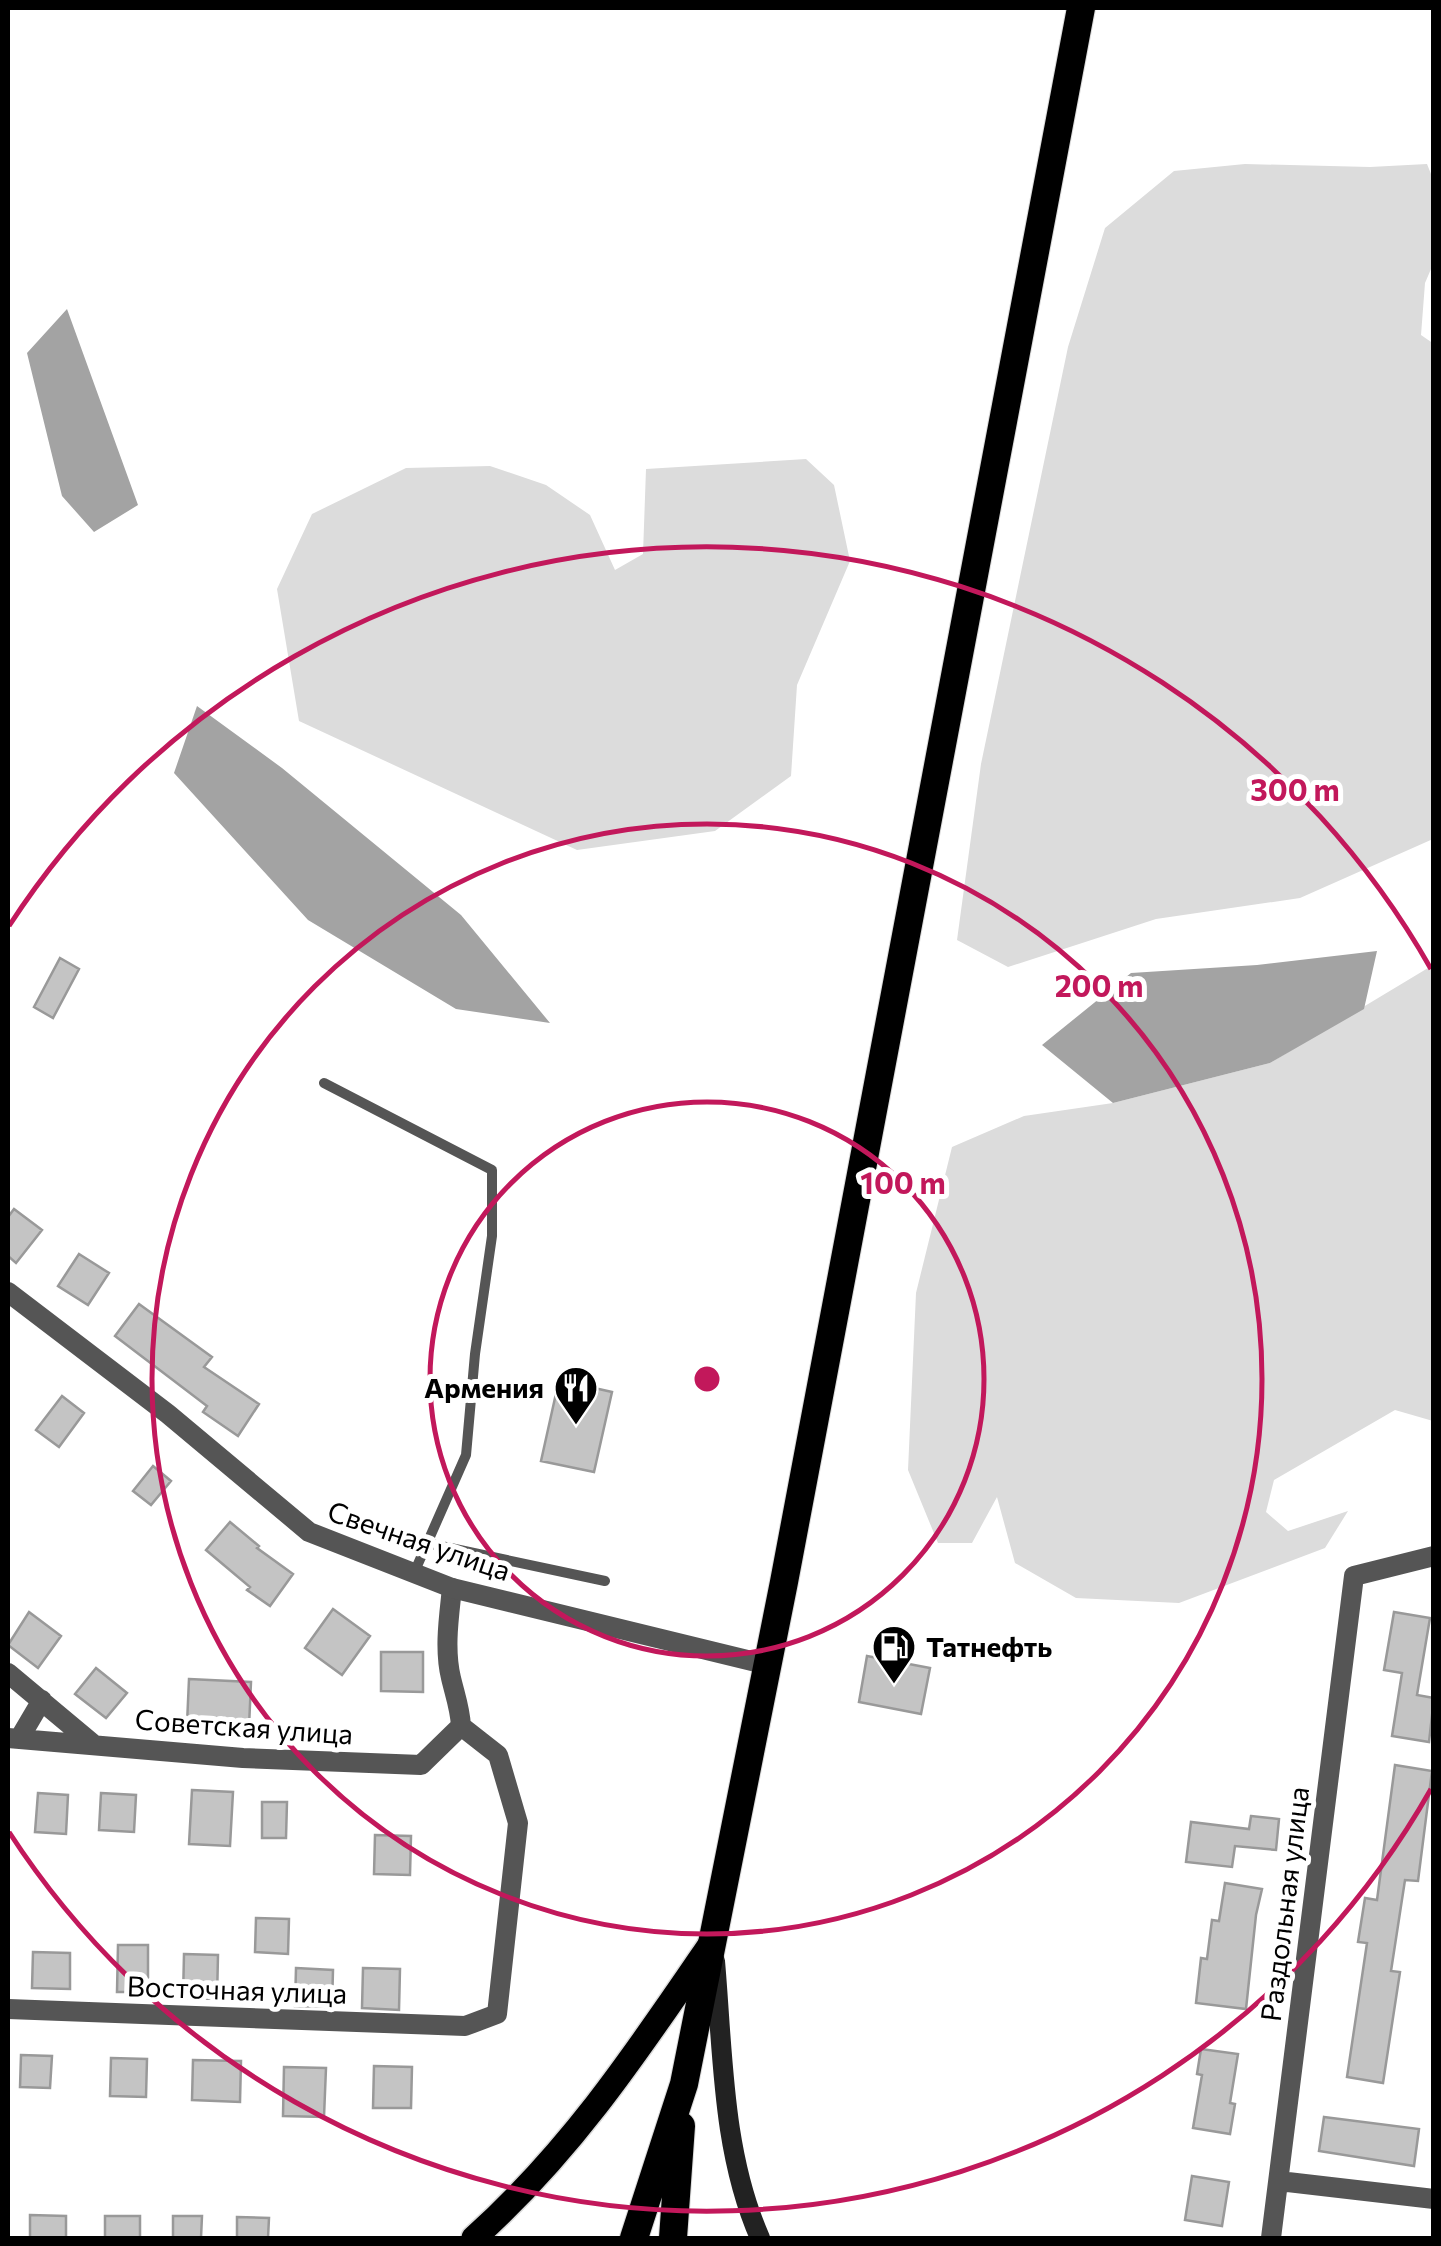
<svg xmlns="http://www.w3.org/2000/svg" width="1441" height="2246" viewBox="0 0 1441 2246" font-family="Commissioner,sans-serif">
<rect width="100%" height="100%" fill="#fff"/>
<path fill="#dcdcdc" d="M1245 164 1370 167 1427 164 1433 179 1434 262 1425 283 1421 335 1434 344 1433 839 1300 898 1156 919 1008 967 957 940 981 764 1068 347 1105 228 1174 171Z
M806 459 834 485 850 561 797 685 791 776 715 831 577 850 299 721 277 589 312 514 406 468 490 466 546 485 590 515 615 570 643 554 646 469Z
M1433 965V1421L1395 1410 1274 1480 1266 1512 1288 1531 1348 1511 1325 1548 1179 1603 1076 1598 1015 1563 997 1497 972 1543H938L908 1470 916 1293 952 1147 1024 1116 1113 1103 1270 1063Z"/>
<path fill="#a3a3a3" d="M67 309 138 505 94 532 62 496 27 353Z
M197 706 282 768 461 915 550 1023 456 1009 308 920 174 773Z
M1377 951 1364 1009 1270 1063 1113 1103 1042 1045 1131 973 1257 965Z"/>
<path fill="#c4c4c4" stroke="#999" stroke-width="2.5" d="M60 958 79 969 53 1018 34 1007Z
M14 1209 42 1230 16 1263 8 1256V1217Z
M79 1254 109 1273 88 1305 58 1286Z
M139 1304 212 1357 204 1367 259 1404 238 1436 203 1412 207 1406 115 1336Z
M559 1380 612 1392 594 1472 541 1461Z
M62 1396 84 1413 59 1447 36 1430Z
M153 1466 171 1481 151 1505 133 1491Z
M230 1522 259 1546 257 1548 293 1574 270 1606 247 1590 250 1587 206 1550Z
M333 1609 370 1636 342 1675 305 1648Z
M29 1612 61 1636 38 1668 8 1645Z
M1394 1612 1430 1618 1417 1695 1434 1698 1429 1742 1392 1736 1402 1673 1384 1670Z
M381 1652H423V1692L381 1691Z
M867 1656 930 1668 921 1714 859 1702Z
M96 1668 127 1693 106 1718 75 1694Z
M189 1679 251 1682 249 1727 187 1724Z
M1395 1765 1432 1771 1418 1881 1405 1880 1391 1971 1400 1972 1383 2083 1347 2077 1367 1943 1358 1942 1365 1898 1377 1900Z
M192 1790 233 1792 230 1846 189 1844Z
M38 1793 68 1795 66 1834 35 1832Z
M101 1793 136 1795 134 1832 99 1830Z
M262 1802H287L286 1838H262Z
M1251 1816 1279 1819 1276 1850 1235 1846 1232 1867 1186 1862 1191 1822 1249 1829Z
M375 1835 411 1836 410 1875 374 1874Z
M1225 1883 1262 1889 1256 1915 1246 2009 1196 2003 1201 1958 1207 1959 1212 1920 1219 1921Z
M256 1918 289 1919 288 1954 255 1952Z
M118 1945H148V1992H117Z
M33 1952 70 1953V1989L32 1988Z
M184 1954 218 1955 217 1999 183 1998Z
M296 1968 333 1970 332 2007 295 2006Z
M363 1968 400 1969 399 2010 362 2008Z
M1201 2049 1238 2054 1230 2103 1235 2104 1230 2134 1193 2128 1202 2075 1197 2074Z
M21 2055 52 2056 50 2088 20 2087Z
M111 2058 147 2059 146 2097 110 2096Z
M193 2060 241 2061 240 2102 192 2100Z
M374 2066 412 2067 411 2108H373Z
M284 2067 326 2068 324 2117 283 2116Z
M1324 2117 1419 2129 1414 2166 1319 2151Z
M1192 2176 1229 2182 1222 2226 1185 2220Z
M30 2215 66 2216V2238H30Z
M105 2216H140V2238H105Z
M173 2216H202L201 2238H173Z
M237 2217 269 2218 268 2238H237Z"/>
<g fill="none" stroke-linecap="round" stroke-linejoin="round">
<defs>
<path id="primary" d="M474 2238C571 2151 637 2052 710 1945"/>
<path id="trunk" d="M634 2238 684 2084 784 1582 1081 8
M673 2238 681 2126"/>
</defs>
<use href="#primary" stroke="#dbdbdb" stroke-width="28"/>
<use href="#trunk" stroke="#dbdbdb" stroke-width="30"/>
<path stroke="#555" stroke-width="10" d="M324 1083 492 1170V1236L475 1354 466 1455 414 1573
M427 1543 605 1581"/>
<path stroke="#555" stroke-width="20" d="M8 1673 93 1744
M8 1738 243 1758 421 1765 461 1726
M19 1739 42 1700
M8 2009 465 2026 497 2014 518 1823 498 1755 461 1726C460 1708 455 1695 451 1678 444 1649 449 1617 452 1588
M1279 2181 1434 2199
M1271 2238 1354 1576 1434 1556"/>
<path stroke="#555" stroke-width="20" d="M8 1292 168 1414 309 1532 452 1588 768 1665"/>
<path stroke="#222" stroke-width="20" d="M715 1961C723 2053 722 2152 760 2238"/>
<use href="#primary" stroke="#000" stroke-width="25"/>
<use href="#trunk" stroke="#000" stroke-width="28"/>
</g>
<g fill="none" stroke="#c2185b" stroke-width="5">
<circle cx="707" cy="1379" r="277"/>
<circle cx="707" cy="1379" r="555"/>
<path d="M1431 1789A832 832 0 0 1 9 1832M9 926A832 832 0 0 1 1431 969"/>
</g>
<defs>
<symbol id="restaurant-pin" viewBox="-11 -11 22 30"><path d="M0 17L-7.5 6A9.5 9.5 0 1 1 7.5 6Z" fill="#000" stroke="#fff"/><path d="M-5-6h1v4h1v-4h1v4h1v-4h1v5L-1.5 .5V6h-2V.5L-5-1ZM5-6V6H3V1.5H1.5Q1.5-4 5-6Z" fill="#fff"/></symbol>
<symbol id="fuel-pin" viewBox="-11 -11 22 30"><path d="M0 17L-7.5 6A9.5 9.5 0 1 1 7.5 6Z" fill="#000" stroke="#fff"/><path d="M-5.5-6h7V0h2V4h1.3V-2.5L3-4.5l.8-.8L6-3V5H2.5V1h-1V6h-7ZM-4.2-4.7v3.2H.2V-4.7Z" fill="#fff"/></symbol>
</defs>
<g fill-rule="evenodd">
<use href="#restaurant-pin" x="551" y="1363" width="50" height="68"/>
<use href="#fuel-pin" x="869" y="1622" width="50" height="68"/>
</g>
<g text-anchor="middle" stroke-width="10" stroke-linejoin="round" paint-order="stroke">
<g font-size="28" font-weight="bold" fill="#000" stroke="#fff" text-anchor="end">
<text x="544" y="1398">Армения</text>
<text x="926" y="1657" text-anchor="start">Татнефть</text>
</g>
<g font-size="28" fill="#000" stroke="#fff">
<text transform="translate(419 1541) rotate(19)" y="10">Свечная улица</text>
<text transform="translate(244 1727) rotate(4)" y="10">Советская улица</text>
<text transform="translate(1285 1904) rotate(-83)" y="10">Раздольная улица</text>
<text transform="translate(237 1990) rotate(2)" y="10">Восточная улица</text>
</g>
</g>
<circle cx="707" cy="1379" r="15" fill="#c2185b" stroke="#fff" stroke-width="5"/>
<g font-size="30" text-anchor="middle" font-weight="bold" fill="#c2185b" stroke="#fff" stroke-width="10" stroke-linejoin="round" paint-order="stroke">
<text x="1295" y="801">300 m</text>
<text x="1099" y="997">200 m</text>
<text x="903" y="1194">100 m</text>
</g>
<rect width="1441" height="2246" fill="none" stroke="#000000" stroke-width="20"/>
</svg>
